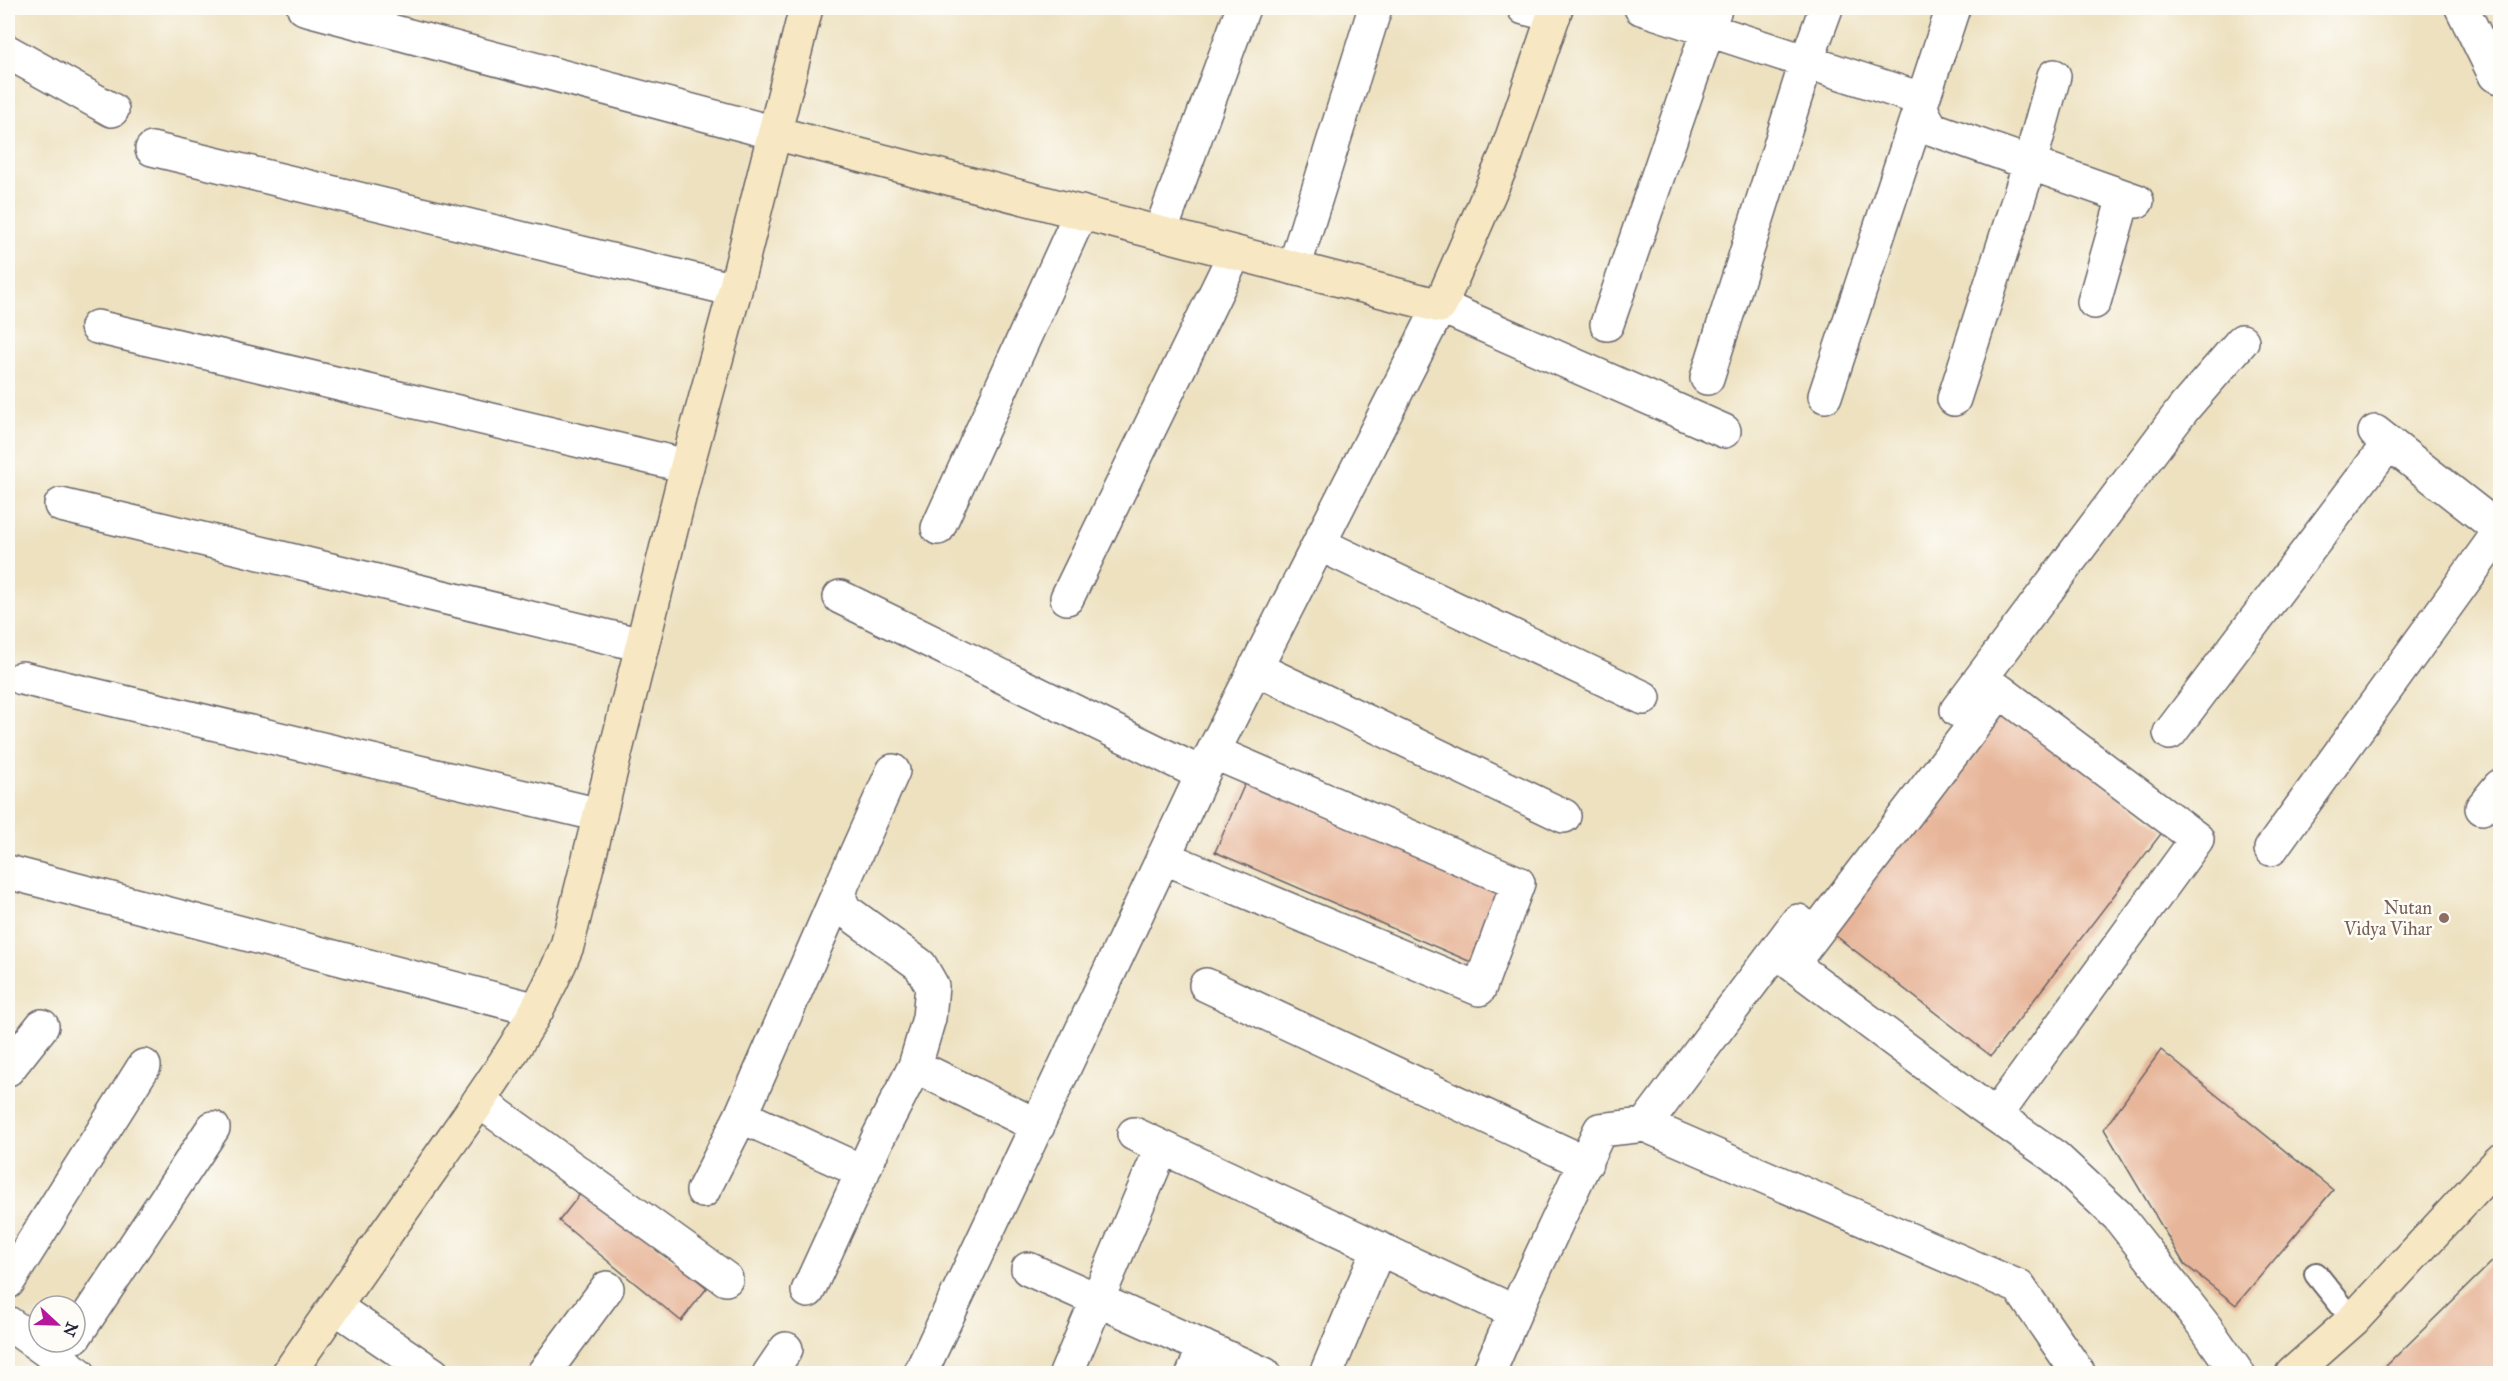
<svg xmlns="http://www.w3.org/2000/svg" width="2508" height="1381" viewBox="0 0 2508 1381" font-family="'IM FELL Great Primer',serif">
<rect width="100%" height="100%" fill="#fdfcf7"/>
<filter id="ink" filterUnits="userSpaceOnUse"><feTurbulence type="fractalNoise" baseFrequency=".0167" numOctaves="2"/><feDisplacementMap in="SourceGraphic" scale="12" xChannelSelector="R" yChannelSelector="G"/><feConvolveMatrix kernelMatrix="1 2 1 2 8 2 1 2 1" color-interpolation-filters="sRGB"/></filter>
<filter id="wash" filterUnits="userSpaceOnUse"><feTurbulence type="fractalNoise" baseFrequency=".008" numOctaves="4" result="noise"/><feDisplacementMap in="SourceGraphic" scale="24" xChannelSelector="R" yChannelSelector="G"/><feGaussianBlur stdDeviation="1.35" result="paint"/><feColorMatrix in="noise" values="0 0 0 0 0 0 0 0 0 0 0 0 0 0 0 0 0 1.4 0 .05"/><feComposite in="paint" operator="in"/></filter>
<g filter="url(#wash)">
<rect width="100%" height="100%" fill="#ede1c0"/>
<g id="blocks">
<path fill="#e7b599" d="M2001 704 2164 830 1991 1056 1827 929Z
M1247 779 1502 889 1471 962 1215 852Z
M2161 1050 2333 1190 2236 1305 2184 1264 2104 1129Z
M585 1188 707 1288 681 1321 559 1221Z
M2500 1254V1374H2378Z"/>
</g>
</g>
<g filter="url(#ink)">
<use href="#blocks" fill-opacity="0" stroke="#69656a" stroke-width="1.5"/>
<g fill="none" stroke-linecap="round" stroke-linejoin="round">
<defs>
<path id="lane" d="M2316 1274 2353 1320"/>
<path id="street" d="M304 8 775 133
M1524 8 1554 15
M1641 8 1912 96C1923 106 1923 118 1933 129L2137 201
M2462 8 2495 75 2500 77
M8 52 112 110
M152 149 735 290
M1160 233 1243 8
M1294 268 1375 8
M2094 302 2124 197
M1607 324 1715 9
M97 327 687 466
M1707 378 1807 60 1826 8
M1825 396 1953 8
M1954 399 2030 163 2054 76
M2375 432 2500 530
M61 505 642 645
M938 528 1081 212
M1319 544 1644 698
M840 597 1202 774
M1067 598 1235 253
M1255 668 1564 816
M22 678 600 815
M1957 710 2184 408 2242 341
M2170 733 2389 443
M893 771 842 885 839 898 845 910 920 965 932 986 929 1018 915 1066
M2482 808 2500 786
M2271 849 2500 531
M1163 857 1479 989 1518 883 1213 752
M8 872 537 1010
M1206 985 1586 1163
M8 1069 42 1026
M479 1101 726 1279
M1996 1115 2197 839 2000 691 1792 964 1981 1105 2055 1157 2118 1216 2206 1328 2238 1374
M741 1116 863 1172
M1645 1125 1798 921
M1134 1134 1515 1312 1600 1130 1645 1125 2019 1287 2079 1374
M703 1191 741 1116 842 885
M1028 1269 1264 1374
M8 1282 144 1066
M808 1291 879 1136 915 1066 1038 1126
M335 1307 433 1374
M8 1323 79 1374
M75 1336 213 1128
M543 1374 607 1288
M769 1374 786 1349
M920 1374 1213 752 1440 306 1724 431
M1066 1374 1162 1147
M1193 1374 1204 1347
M1326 1374 1379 1248
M1488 1374 1515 1312"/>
<path id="secondary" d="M775 133 1440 306 1506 155 1556 8
M288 1374C338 1301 389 1229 440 1157 487 1090 537 1022 567 946L687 466 735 290 806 8
M2292 1374 2353 1320 2500 1161"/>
</defs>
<use href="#lane" stroke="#69656a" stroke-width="26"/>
<use href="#street" stroke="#69656a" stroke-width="36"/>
<use href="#secondary" stroke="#69656a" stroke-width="36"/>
<use href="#lane" stroke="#fff" stroke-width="22"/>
<use href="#street" stroke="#fff" stroke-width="33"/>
<use href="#secondary" stroke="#f7e8c3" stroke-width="33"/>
</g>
</g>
<circle fill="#8d6e63" stroke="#fdfcf7" stroke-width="2" cx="2444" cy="918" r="6"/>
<g text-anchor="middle" stroke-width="5" stroke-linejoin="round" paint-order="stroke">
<g font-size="18" fill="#785e54" stroke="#fdfcf7" text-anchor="end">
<text x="2432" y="914">Nutan<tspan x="2432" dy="21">Vidya Vihar</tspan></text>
</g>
</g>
<rect width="2508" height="1381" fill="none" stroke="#fdfcf7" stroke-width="30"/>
<g transform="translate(57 1324) rotate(112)"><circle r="28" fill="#fdfcf7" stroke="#a5a5ac" stroke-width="1.5"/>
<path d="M0-4.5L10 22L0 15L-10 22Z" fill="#b5179e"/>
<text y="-9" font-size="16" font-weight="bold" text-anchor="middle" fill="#22223b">N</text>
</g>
</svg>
